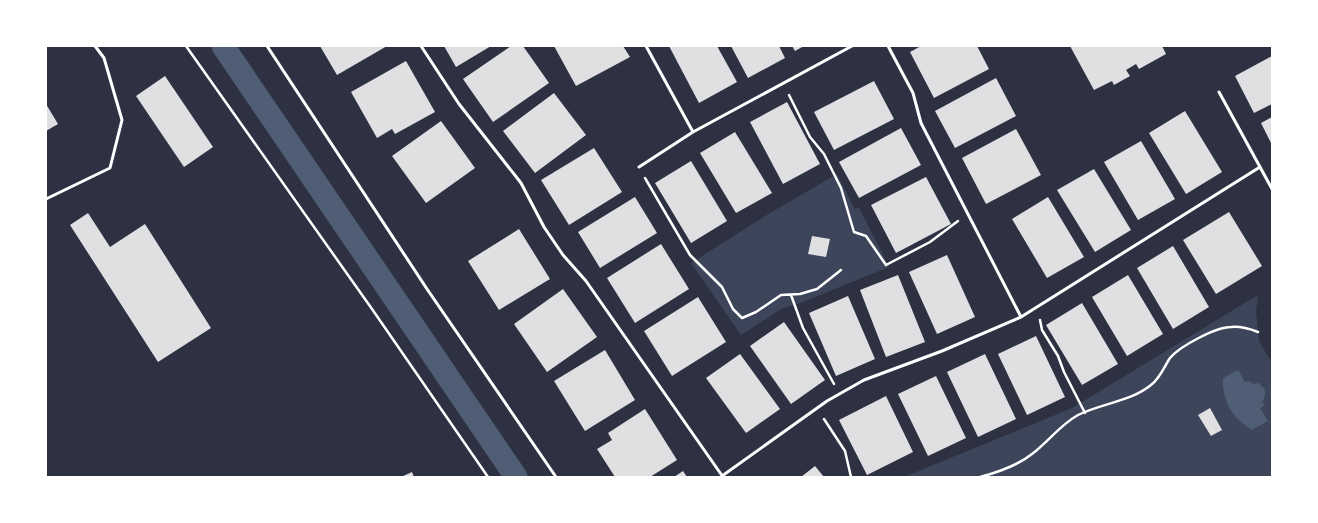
<svg xmlns="http://www.w3.org/2000/svg" width="1318" height="523" viewBox="0 0 1318 523" font-family="'PT Sans',sans-serif">
<rect width="100%" height="100%" fill="#2d3142"/>
<path fill="#3c4559" d="M837 174 855 209 859 207 889 267 798 304 783 308 741 335 691 263 765 216Z
M1258 295 1256 312 1259 341 1272 363V477H904L1072 408Z"/>
<path fill="#4f5d75" d="M1238 370 1245 382 1250 381 1253 384 1258 383C1267 389 1267 394 1262 402L1265 405 1260 408 1268 421 1252 430C1233 419 1222 401 1223 378Z"/>
<g fill="none" stroke-linecap="round" stroke-linejoin="round">
<path stroke="#4f5d75" stroke-width="23" d="M223 46 516 477"/>
</g>
<path fill="#e0e0e3" d="M320 46H387L337 75Z
M444 46H491L456 67Z
M511 46H523L549 83 493 122 463 79Z
M554 46H623L630 57 576 86Z
M669 46H717L737 82 699 103Z
M731 46H779L785 58 748 78Z
M792 46H804L795 51Z
M921 46H977L989 69 934 98 910 52Z
M1070 46H1162L1166 54 1139 69 1136 64 1126 70 1130 76 1114 85 1112 81 1094 90Z
M1272 56V104L1254 113 1235 76Z
M406 61 435 112 395 134 392 129 377 138 351 92Z
M165 76 213 147 184 167 136 96Z
M996 78 1016 116 955 148 935 111Z
M874 81 894 119 834 150 814 112Z
M554 93 586 135 535 173 503 131Z
M787 102 820 164 783 184 750 122Z
M46 104 58 124 46 131Z
M1185 111 1222 172 1186 194 1149 133Z
M1272 117V145L1261 123Z
M441 121 475 168 426 203 392 156Z
M901 128 921 165 859 198 839 162Z
M1016 129 1041 175 986 204 962 158Z
M735 132 772 193 736 213 700 153Z
M1141 141 1175 199 1138 220 1104 162Z
M594 148 622 192 569 225 541 180Z
M691 161 727 221 691 243 655 183Z
M1094 169 1131 230 1095 252 1057 190Z
M926 177 951 224 896 253 871 205Z
M635 197 657 233 600 268 578 232Z
M1048 197 1084 257 1047 278 1012 219Z
M1229 212 1262 266 1216 294 1183 240Z
M88 213 110 247 145 224 211 328 158 362 70 225Z
M519 229 550 279 499 310 468 261Z
M812 236 830 239 826 257 808 254Z
M661 244 689 289 635 323 607 278Z
M1173 246 1209 307 1173 329 1137 268Z
M947 255 975 317 937 334 909 272Z
M898 275 925 342 886 357 860 290Z
M1128 275 1163 334 1127 356 1092 297Z
M563 289 597 337 547 372 514 324Z
M848 296 875 359 836 376 809 313Z
M698 297 726 342 672 376 644 331Z
M1082 303 1118 364 1082 385 1046 325Z
M784 322 825 380 791 404 750 346Z
M1036 336 1065 397 1027 415 998 354Z
M605 350 635 400 585 431 554 381Z
M740 354 780 409 746 433 706 378Z
M985 354 1016 419 978 437 947 372Z
M936 376 966 438 928 456 898 394Z
M886 396 913 452 867 475 839 420Z
M1210 408 1222 430 1211 436 1198 415Z
M645 409 677 460 650 477H615L597 449 612 440 608 433Z
M815 466 824 477H801Z
M683 471 687 477H674Z
M412 472 414 477H401Z"/>
<g fill="none" stroke-linecap="round" stroke-linejoin="round">
<path stroke="#fff" stroke-width="2.5" d="M186 46 372 309 488 477
M789 95 810 137 824 154 841 188 854 232 866 236 886 265 930 242 958 221
M645 178 690 255 722 287 733 309 742 318 756 312 781 295 800 294 817 289 841 270
M791 295 803 328 834 384
M1040 320 1042 330 1058 356 1064 372 1085 413
M824 419 845 451 851 477
M980 477C999 472 1017 466 1032 454 1048 442 1060 425 1078 415 1102 403 1130 402 1151 385 1160 378 1164 367 1170 358 1180 346 1216 327 1231 327 1240 326 1250 329 1258 332"/>
<path stroke="#fff" stroke-width="3" d="M267 46 427 289 556 477
M421 46 459 104 521 183 544 227 563 255 586 281 723 477
M646 46 693 132
M888 46 913 93 921 123 1021 317
M1219 92 1272 189
M639 167 693 132 852 46
M46 199 110 168 122 120 104 58 95 46
M722 476 827 401 864 380 942 351 1021 317 1260 167"/>
</g>
<rect width="1318" height="523" fill="none" stroke="#ffffff" stroke-width="94"/>
</svg>
